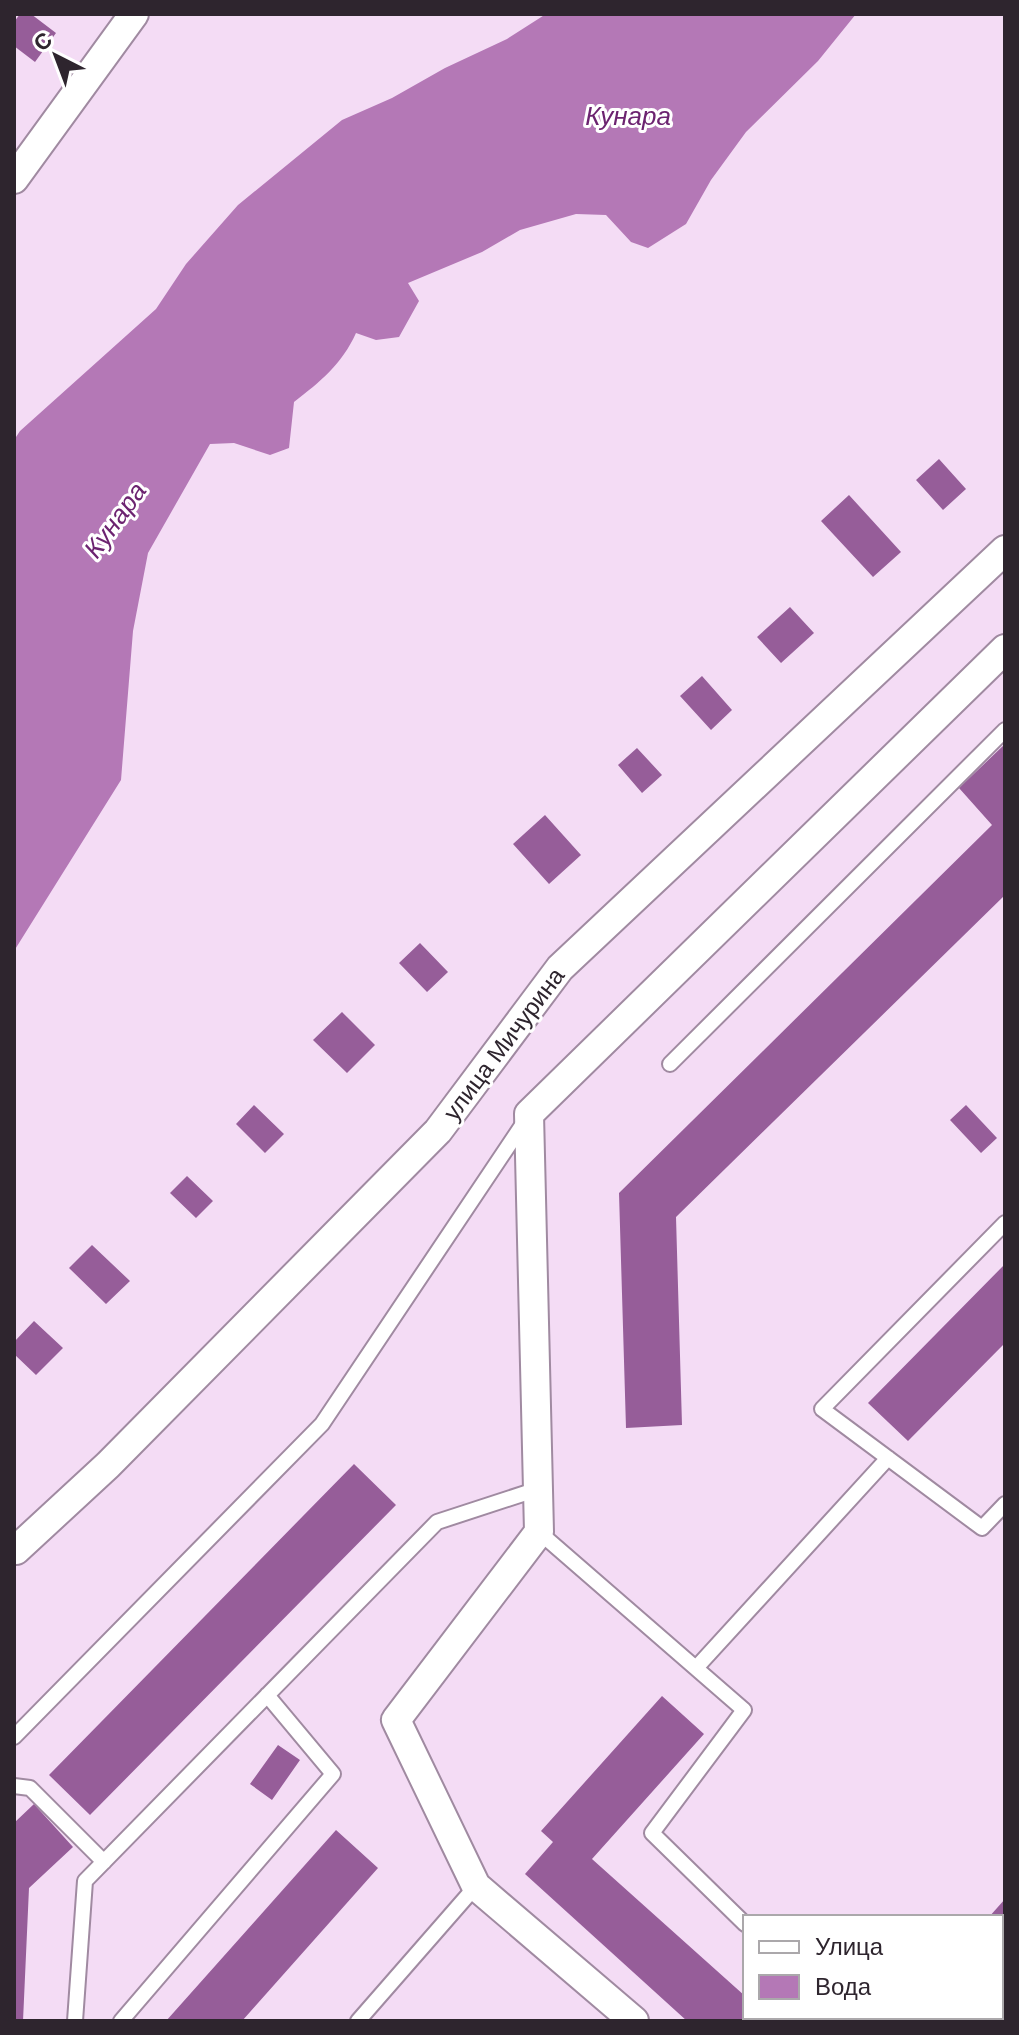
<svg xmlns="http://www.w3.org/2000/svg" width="1019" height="2035" viewBox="0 0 1019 2035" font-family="Arial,sans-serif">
<rect width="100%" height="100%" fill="#f4dcf5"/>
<path fill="#b478b6" d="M546 14H856L818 61 746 132 711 180 686 224 648 248 631 242 606 215 576 214 520 230 482 252 408 283 419 301 399 337 376 340 356 333C342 364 320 382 294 402L289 448 270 455 234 443 210 444 148 553 133 631 121 780 14 951V440L20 431 156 309 186 264 238 205 342 120 392 98 445 68 507 39Z"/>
<path fill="#965d99" d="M20 14H31L56 33 35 62 14 46V22Z
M939 459 966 489 943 510 916 480Z
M849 495 901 552 873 577 821 521Z
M790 607 814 633 781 663 757 637Z
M702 676 732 710 711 730 680 696Z
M1005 744V895L676 1217 682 1425 626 1428 619 1193 992 825 959 788Z
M637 748 662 775 642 793 618 765Z
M545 815 581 855 549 884 513 844Z
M420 943 448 972 427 992 399 963Z
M342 1012 375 1045 347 1073 313 1040Z
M254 1105 284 1134 265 1153 236 1124Z
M966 1105 997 1138 981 1153 950 1120Z
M187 1176 213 1201 196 1218 170 1193Z
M92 1245 130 1281 106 1304 69 1268Z
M1005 1264V1343L908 1441 868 1403Z
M34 1321 63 1348 36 1375 14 1354V1342Z
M354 1464 396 1505 90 1815 49 1775Z
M662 1696 704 1734 592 1859 745 1996V2017H768L773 2021H687L525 1874 553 1842 541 1831Z
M278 1745 300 1760 272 1800 250 1784Z
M34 1804 73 1847 29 1888 23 2021H14V1823Z
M336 1830 378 1868 242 2021H166Z
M1005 1899V1983L1001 1987V1917H989Z
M909 2017H974L970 2021H913Z"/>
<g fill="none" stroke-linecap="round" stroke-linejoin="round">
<defs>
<path id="lane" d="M670 1064 1005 730
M1005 1223 822 1409 982 1528 1005 1504
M539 1532 744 1710 652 1833 745 1924
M696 1668 888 1458
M14 1737 322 1424 525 1121
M14 1786 30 1788 104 1862
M841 2017 846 2021
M75 2021 85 1881 437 1522 538 1489
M121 2021 333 1774 267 1695
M358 2021 476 1886"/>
<path id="street" d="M14 179 134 14
M16 1550 108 1465 438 1131 560 968 1005 550
M634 2021 476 1886 396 1720 539 1532 529 1114 1005 649"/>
</defs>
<use href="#lane" stroke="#a08aa1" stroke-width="18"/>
<use href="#street" stroke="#a08aa1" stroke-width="32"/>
<use href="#lane" stroke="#fff" stroke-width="14"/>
<use href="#street" stroke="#fff" stroke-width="28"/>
</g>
<g text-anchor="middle" stroke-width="6" stroke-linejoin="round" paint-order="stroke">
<g font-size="24" fill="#2e252e" stroke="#fff">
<text transform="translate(504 1044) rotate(-53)" y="8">улица Мичурина</text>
</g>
<g font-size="26" font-style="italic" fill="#6c2370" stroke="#fff">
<text x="628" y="125">Кунара</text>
<text transform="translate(115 520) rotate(-54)" y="9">Кунара</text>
</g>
</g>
<rect width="1019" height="2035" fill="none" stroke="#2e252e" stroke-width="32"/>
<rect x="743" y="1915" width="260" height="104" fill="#ffffff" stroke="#aba8ab" stroke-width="2"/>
<rect x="759" y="1941" width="40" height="12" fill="#ffffff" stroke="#aba8ab" stroke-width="2"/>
<text x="815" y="1955" font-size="24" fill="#2e252e">Улица</text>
<rect x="759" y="1975" width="40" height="24" fill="#b478b6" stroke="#aba8ab" stroke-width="2"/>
<text x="815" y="1995" font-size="24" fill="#2e252e">Вода</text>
<g transform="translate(56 56) rotate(318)" stroke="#ffffff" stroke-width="6" paint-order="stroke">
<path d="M0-6L14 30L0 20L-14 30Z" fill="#2e252e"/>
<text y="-12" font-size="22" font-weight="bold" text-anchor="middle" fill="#2e252e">С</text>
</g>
</svg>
